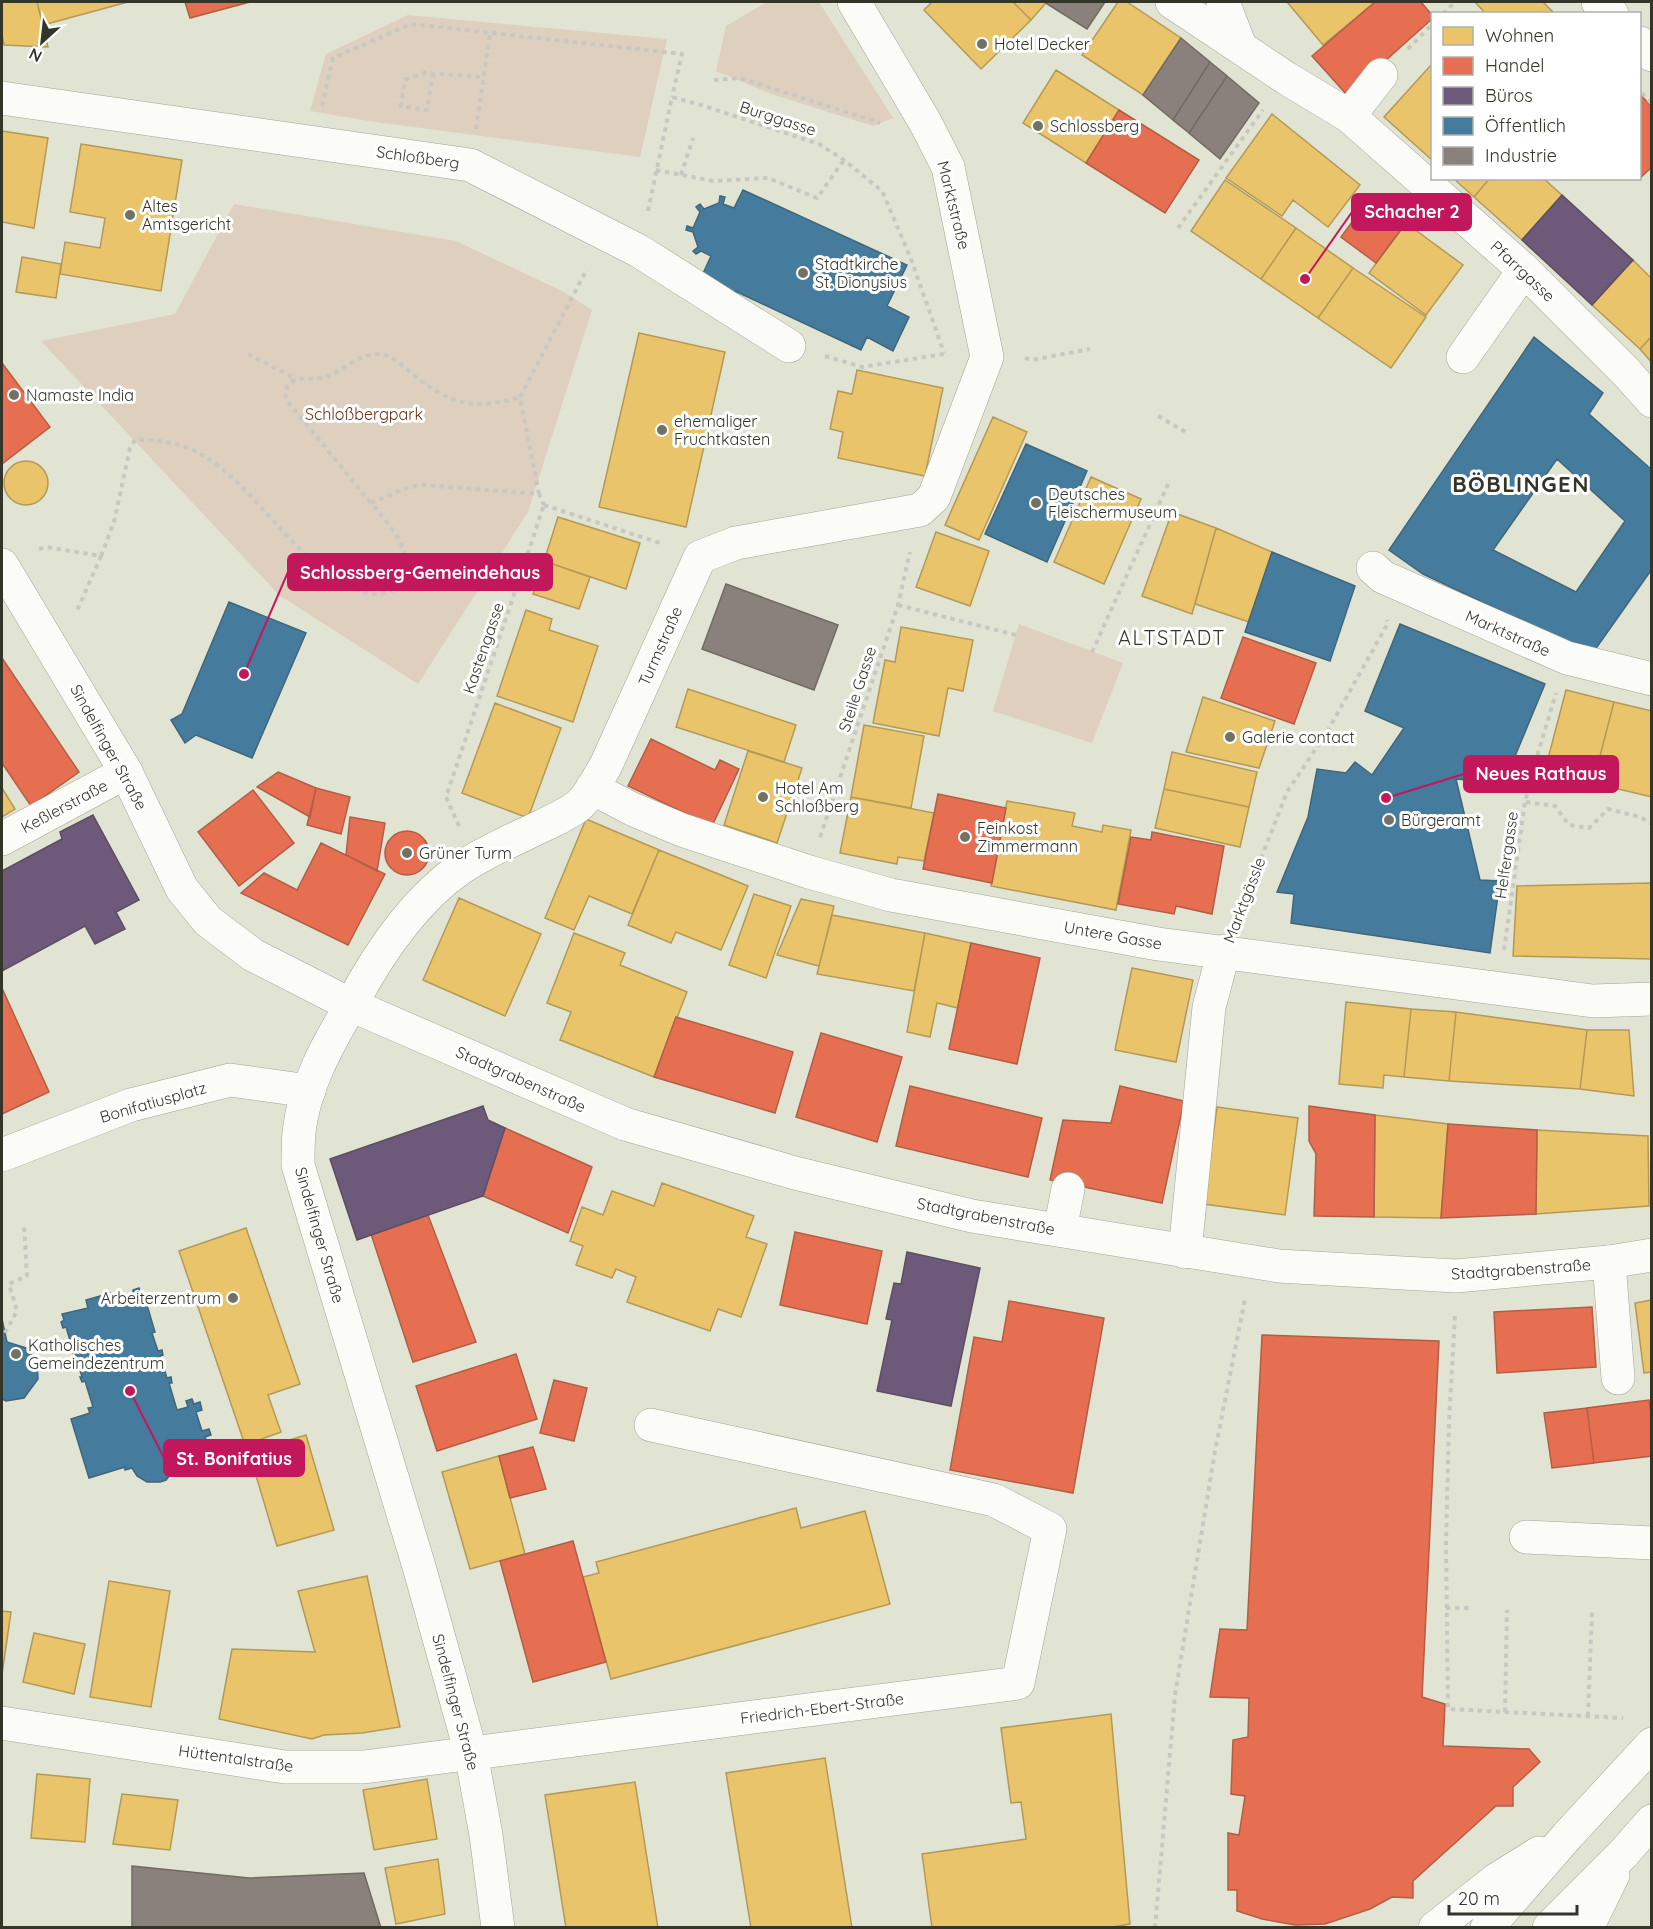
<svg xmlns="http://www.w3.org/2000/svg" width="1653" height="1929" viewBox="0 0 1653 1929" font-family="Quicksand,sans-serif">
<rect width="100%" height="100%" fill="#e2e4d3"/>
<path fill="#decfbf" d="M767 2H819L893 118 873 126 771 94 716 71 726 26Z
M408 15 667 39 640 157 368 121 310 111 326 54Z
M234 204 456 241 562 291 592 310 528 512 418 684 279 595 41 341 175 314Z
M1019 624 1123 663 1092 743 993 711Z"/>
<path fill="#e9c46a" stroke="#b39956" stroke-width="1.5" d="M2 2H37L48 47 4 45 2 34Z
M37 2H128L43 25Z
M932 2H1013L1031 20 981 69 924 10Z
M1013 2H1044L1046 3 1031 20Z
M1118 2H1127L1181 38 1143 95 1082 55Z
M1287 2H1375L1323 45Z
M1475 2H1543L1555 14H1486Z
M1431 65 1432 66V160L1384 117Z
M1056 70 1119 110 1086 163 1023 123Z
M1272 114 1360 185 1328 227 1293 200 1282 216 1226 178Z
M2 131 48 138 34 228 2 222Z
M81 144 182 160 161 291 60 274 65 242 100 248 105 218 70 212Z
M1453 178H1490L1474 197Z
M1490 178H1543L1562 195 1522 240 1474 197Z
M1225 180 1296 228 1261 279 1191 231Z
M1406 223 1463 265 1426 315 1369 273Z
M1296 228 1353 268 1318 318 1261 279Z
M22 257 61 264 56 298 16 292Z
M1633 260 1652 279V336L1640 349 1592 305Z
M1353 268 1426 317 1391 368 1318 318Z
M639 333 725 352 686 527 599 507Z
M1652 336V363L1640 349Z
M857 370 943 388 925 476 838 458 843 432 830 429 838 391 852 394Z
M993 417 1027 432 979 540 945 525Z
M4 483a22 22 0 1 1 44 0a22 22 0 1 1-44 0Z
M1091 477 1141 499 1104 584 1054 562Z
M1172 512 1216 528 1192 614 1142 596Z
M558 517 640 543 626 589 544 561Z
M1216 528 1272 552 1249 622 1195 604Z
M936 532 989 551 970 606 916 587Z
M544 561 590 577 579 609 533 594Z
M526 610 552 619 549 630 598 646 573 722 497 696Z
M901 627 973 640 963 691 948 688 939 736 873 723 885 660 895 662Z
M688 689 796 725 784 762 676 727Z
M1566 690 1614 702 1593 783 1545 770Z
M1203 697 1275 721 1259 768 1186 752Z
M1614 702 1652 711V797L1593 783Z
M495 703 561 728 528 818 462 793Z
M864 725 924 736 911 808 851 797Z
M748 751 802 768 777 843 724 825Z
M1172 752 1257 772 1249 807 1164 789Z
M2 788 15 809 2 817Z
M1164 789 1249 807 1240 847 1155 828Z
M851 797 934 813 924 861 898 857 897 864 840 853Z
M1007 801 1075 813 1072 826 1102 832 1103 825 1131 830 1116 910 991 886Z
M586 819 659 850 632 914 589 896 574 930 545 918Z
M659 850 748 886 721 950 676 932 671 943 628 925Z
M1652 883V959L1513 956 1517 886Z
M754 894 791 906 766 978 729 965Z
M459 898 541 934 505 1016 423 980Z
M801 899 834 906 819 966 777 955Z
M832 915 925 933 914 991 817 974Z
M574 933 625 953 620 965 687 992 654 1077 560 1040 571 1012 547 1003Z
M925 933 971 943 958 1008 937 1003 930 1037 907 1032Z
M1132 968 1193 980 1176 1062 1115 1050Z
M1346 1002 1411 1009 1404 1077 1384 1075 1383 1088 1339 1084Z
M1411 1009 1456 1012 1449 1081 1404 1077Z
M1456 1012 1587 1030 1580 1089 1449 1081Z
M1587 1030H1629L1634 1096 1580 1089Z
M1217 1107 1298 1118 1285 1215 1204 1204Z
M1375 1115 1448 1124 1441 1218 1374 1217Z
M1537 1130 1648 1136 1649 1206 1536 1214Z
M662 1183 754 1216 746 1237 767 1244 741 1317 718 1309 710 1331 627 1302 636 1277 616 1269 612 1278 576 1265 583 1246 570 1241 582 1207 603 1215 612 1191 654 1206Z
M246 1228 300 1384 268 1395 281 1432 245 1445 179 1251Z
M1652 1300V1372L1644 1373 1635 1303Z
M306 1435 334 1530 277 1546 249 1452Z
M499 1456 525 1554 470 1569 442 1472Z
M796 1508 801 1528 865 1511 890 1604 611 1679 583 1577 599 1573 596 1562Z
M367 1576 400 1727 362 1733 324 1735 312 1739 219 1719 232 1649 315 1652 298 1591Z
M109 1581 170 1591 151 1707 90 1697Z
M2 1611 11 1612 2 1675Z
M34 1633 85 1644 74 1694 23 1682Z
M1111 1714 1130 1924 1106 1928H932L922 1854 1026 1839 1021 1802 1011 1803 1001 1728Z
M825 1758 852 1928H751L726 1773Z
M37 1774 90 1779 85 1842 31 1838Z
M427 1779 437 1839 374 1850 363 1790Z
M635 1782 658 1928H566L545 1795Z
M122 1794 178 1800 170 1850 113 1844Z
M438 1859 445 1914 396 1924 385 1868Z"/>
<path fill="#e76f51" stroke="#b15e45" stroke-width="1.5" d="M185 2H250L190 18Z
M1375 2H1421L1432 15V19L1347 95 1312 56Z
M1640 94 1652 107V167L1640 178Z
M1119 110 1199 160 1165 213 1086 163Z
M1371 196 1406 223 1376 263 1341 237Z
M2 363 50 427 2 464Z
M1243 637 1316 663 1294 724 1221 698Z
M2 658 79 772 31 806 2 763Z
M651 739 715 770 720 760 739 769 712 826 628 786Z
M278 772 316 788 310 817 257 787Z
M316 788 350 797 341 834 307 825Z
M253 790 294 843 239 886 198 832Z
M938 794 1006 808 992 883 923 869Z
M350 817 385 823 377 871 346 855Z
M385 853a22 22 0 1 1 44 0a22 22 0 1 1-44 0Z
M1152 832 1224 846 1212 914 1176 906 1174 914 1118 904 1131 837 1151 840Z
M321 843 385 874 348 945 241 893 264 873 297 890Z
M971 943 1040 958 1017 1064 949 1049Z
M2 988 49 1092 2 1114Z
M676 1017 793 1052 775 1113 654 1077Z
M821 1033 902 1057 877 1142 796 1117Z
M910 1086 1042 1118 1028 1177 896 1146Z
M1120 1086 1184 1101 1162 1203 1050 1180 1063 1120 1111 1123Z
M1309 1106 1375 1115 1374 1217 1314 1216 1316 1154 1309 1141Z
M1448 1124 1537 1130 1536 1214 1441 1218Z
M505 1128 592 1167 568 1233 483 1196Z
M428 1215 476 1342 413 1362 371 1234Z
M795 1232 882 1251 867 1324 780 1305Z
M1009 1301 1104 1318 1073 1493 950 1470 974 1337 1002 1342Z
M1592 1307 1596 1367 1497 1373 1494 1312Z
M1262 1335 1439 1341 1422 1697 1445 1704 1443 1746 1529 1749 1540 1762 1513 1787V1806H1496L1413 1881V1898L1392 1897 1370 1909 1325 1924 1295 1925 1262 1919 1237 1911V1890H1228V1833L1239 1835 1245 1796 1231 1794 1233 1740 1248 1737 1249 1698 1210 1697 1220 1629 1247 1630Z
M516 1354 537 1419 437 1451 416 1386Z
M554 1380 587 1388 574 1441 540 1433Z
M1649 1400 1652 1422V1456L1594 1463 1587 1408Z
M1587 1408 1594 1463 1552 1468 1544 1413Z
M533 1447 546 1489 510 1498 499 1456Z
M573 1541 606 1662 533 1682 500 1561Z"/>
<path fill="#6d597a" stroke="#5c4e62" stroke-width="1.5" d="M1562 195 1633 260 1592 305 1522 240Z
M93 815 139 900 116 912 125 929 95 944 85 926 2 971V871L62 839 60 832Z
M483 1106 488 1120 505 1128 483 1196 357 1240 330 1159Z
M907 1252 980 1268 951 1406 877 1391 892 1320 886 1319 894 1283 901 1284Z"/>
<path fill="#457b9d" stroke="#40667a" stroke-width="1.5" fill-rule="evenodd" d="M743 190 907 265 887 306 909 317 893 351 867 337 861 350 735 291 733 296 699 282 711 256 701 251 696 254 693 251 698 247 693 232 686 230 687 226 693 228 700 212 696 207 700 204 704 209 719 203 720 196 725 197 723 204 734 208Z
M1534 337 1603 393 1589 414 1652 470V569L1592 654 1423 574 1389 550ZM1557 459 1625 521 1576 592 1493 550Z
M1026 444 1087 471 1047 562 985 534Z
M1272 552 1355 586 1330 661 1245 632Z
M229 602 306 633 252 758 196 735 185 743 171 720 182 714Z
M1400 624 1545 684 1508 773 1466 780 1456 779 1480 880 1500 881 1490 953 1291 923 1294 894 1277 892 1308 817 1317 769 1346 773 1355 762 1372 775 1404 728 1365 711Z
M139 1288 141 1296 144 1295 155 1332 152 1333 158 1351 162 1350 163 1355 160 1356 167 1378 171 1377 172 1383H169L177 1410 188 1407 186 1401 192 1399 194 1404 200 1402 202 1410 196 1412 202 1431 209 1429 211 1435 205 1437 207 1442 203 1444 200 1454 196 1457 188 1459 178 1454 176 1455V1465L173 1471 166 1480 160 1482H147L137 1476 132 1468 125 1470V1467L89 1478 71 1419 90 1413 88 1408 93 1407 85 1381 82 1382 80 1377H82L75 1353H73L70 1347H72L66 1327 63 1328 61 1322 64 1320 62 1314 88 1308 86 1300 111 1293 113 1300 133 1293V1290Z
M2 1319 7 1342 26 1348 37 1361 38 1379 24 1398 6 1401 2 1399Z"/>
<path fill="#8a817c" stroke="#706a63" stroke-width="1.5" d="M1044 2H1105L1087 29Z
M1181 38 1210 62 1173 120 1143 95Z
M1210 62 1227 76 1189 133 1173 120Z
M1227 76 1259 103 1220 159 1189 133Z
M726 584 838 625 814 690 702 649Z
M132 1866 249 1878 364 1873 381 1928 132 1927Z"/>
<g fill="none" stroke-linecap="round" stroke-linejoin="round">
<defs>
<path id="minor" d="M1172 2 1286 78 1349 116 1524 270 1626 372 1652 401
M1223 2 1240 46
M2 98 470 165 639 251 789 346
M1349 116 1381 75
M1463 357 1524 270
M1373 568 1383 577 1567 658 1652 679
M592 788 632 809 682 830 809 872 891 895 1158 944 1593 1001 1652 999
M2 839 126 772
M351 1005C378 954 413 901 461 868 486 851 515 839 542 826 554 820 568 814 578 806 590 796 598 778 606 765L700 557 736 543 920 510 934 497 987 357 948 167 925 122 854 2
M2 1155 131 1105 230 1080 309 1091
M1060 1230 1068 1189
M1185 1252 1209 1007 1224 951
M1609 1262 1618 1378
M1526 1537 1652 1543
M2 1723 285 1767H364L1018 1683 1050 1529 994 1500 651 1425"/>
<path id="major" d="M1598 2 1612 14
M1640 43 1652 55
M2 565 126 772 182 889 208 921 253 955 351 1005 625 1124 795 1173 972 1216 1279 1266 1456 1276 1609 1262 1652 1255
M351 1005C328 1044 304 1086 299 1132 298 1143 298 1154 298 1165L420 1570 471 1753 486 1835 498 1928
M1435 1928 1496 1880 1539 1853
M1487 1928 1568 1835 1652 1744
M1549 1928 1623 1854 1652 1821
M1587 1928 1613 1875"/>
</defs>
<use href="#minor" stroke="#a1a395" stroke-width="34"/>
<use href="#major" stroke="#a1a395" stroke-width="34"/>
<path stroke="#c7c8c2" stroke-width="4" stroke-dasharray="4.5 4.5" stroke-linecap="butt" d="M1443 14 1455 2
M1408 49 1432 24
M433 73 427 110 401 106 405 80 424 73 483 77
M714 80 740 78 880 123
M1642 93 1652 104
M322 106 333 58 411 24 682 54 672 97
M476 129 490 33
M656 170 713 181 768 178 817 198 844 160
M681 175 693 138
M648 211 672 97 701 105 819 144 844 160 882 191 911 259 944 353
M1178 228 1263 110
M248 354 296 379
M825 356 862 367 944 354
M1025 358 1032 360 1090 349
M1158 416 1189 434
M539 494 520 397 587 269
M371 503 409 487 422 485 539 494 544 505
M544 505 663 544
M39 549 46 547 101 556 76 613
M101 556 114 522 130 448 135 440C158 439 184 443 204 456 254 487 288 549 337 580 345 584 357 591 366 593 379 596 405 592 407 575 407 570 407 562 406 557 400 534 375 508 360 490 336 460 312 431 288 402L285 394C286 388 288 383 295 380 303 377 316 380 326 377 345 370 363 349 385 355 397 358 405 369 415 376 453 406 473 410 520 397
M898 605 1016 635
M1092 652 1170 480
M1526 802 1555 806 1569 825 1589 828 1608 809 1640 817 1652 824
M459 826 446 797 544 505
M820 837 898 605 910 552
M1238 917 1287 792 1327 732 1388 623 1387 620
M1504 950 1525 802 1538 753 1556 693
M1455 1316 1449 1421 1446 1544 1448 1709 1623 1718
M5 1333 17 1311 9 1284 27 1276 24 1224
M1446 1608H1470
M1505 1712 1507 1610
M1588 1716 1592 1612
M1155 1928 1175 1695 1215 1451 1245 1299"/>
<use href="#minor" stroke="#fbfbf8" stroke-width="33"/>
<use href="#major" stroke="#fbfbf8" stroke-width="33"/>
</g>
<g fill="#717264" stroke="#fff" stroke-width="2">
<circle cx="982" cy="44" r="6"/>
<circle cx="1038" cy="126" r="6"/>
<circle cx="130" cy="215" r="6"/>
<circle cx="803" cy="273" r="6"/>
<circle cx="14" cy="395" r="6"/>
<circle cx="662" cy="430" r="6"/>
<circle cx="1036" cy="503" r="6"/>
<circle cx="1230" cy="737" r="6"/>
<circle cx="763" cy="797" r="6"/>
<circle cx="1389" cy="820" r="6"/>
<circle cx="965" cy="837" r="6"/>
<circle cx="407" cy="853" r="6"/>
<circle cx="233" cy="1298" r="6"/>
<circle cx="16" cy="1354" r="6"/>
</g>
<g text-anchor="middle" stroke-width="6" stroke-linejoin="round" paint-order="stroke">
<g font-size="16" fill="#343529" stroke="#fff" text-anchor="start">
<text x="994" y="50">Hotel Decker</text>
<text x="1050" y="132">Schlossberg</text>
<text x="142" y="212">Altes<tspan x="142" dy="18">Amtsgericht</tspan></text>
<text x="815" y="270">Stadtkirche<tspan x="815" dy="18">St. Dionysius</tspan></text>
<text x="26" y="401">Namaste India</text>
<text x="674" y="427">ehemaliger<tspan x="674" dy="18">Fruchtkasten</tspan></text>
<text x="1048" y="500">Deutsches<tspan x="1048" dy="18">Fleischermuseum</tspan></text>
<text x="1242" y="743">Galerie contact</text>
<text x="775" y="794">Hotel Am<tspan x="775" dy="18">Schloßberg</tspan></text>
<text x="1401" y="826">Bürgeramt</text>
<text x="977" y="834">Feinkost<tspan x="977" dy="18">Zimmermann</tspan></text>
<text x="419" y="859">Grüner Turm</text>
<text x="221" y="1304" text-anchor="end">Arbeiterzentrum</text>
<text x="28" y="1351">Katholisches<tspan x="28" dy="18">Gemeindezentrum</tspan></text>
</g>
<g font-size="16" fill="#343529" stroke="#fff">
<text transform="translate(778 118) rotate(18)" y="6">Burggasse</text>
<text transform="translate(418 157) rotate(8)" y="6">Schloßberg</text>
<text transform="translate(954 205) rotate(76)" y="6">Marktstraße</text>
<text transform="translate(1523 271) rotate(43)" y="6">Pfarrgasse</text>
<text transform="translate(1508 633) rotate(24)" y="6">Marktstraße</text>
<text transform="translate(660 646) rotate(-66)" y="6">Turmstraße</text>
<text transform="translate(483 648) rotate(-71)" y="6">Kastengasse</text>
<text transform="translate(857 689) rotate(-72)" y="6">Steile Gasse</text>
<text transform="translate(109 747) rotate(61)" y="6">Sindelfinger Straße</text>
<text transform="translate(64 806) rotate(-28)" y="6">Keßlerstraße</text>
<text transform="translate(1506 855) rotate(-82)" y="6">Helfergasse</text>
<text transform="translate(1244 900) rotate(-69)" y="6">Marktgässle</text>
<text transform="translate(1113 935) rotate(10)" y="6">Untere Gasse</text>
<text transform="translate(521 1079) rotate(24)" y="6">Stadtgrabenstraße</text>
<text transform="translate(153 1102) rotate(-16)" y="6">Bonifatiusplatz</text>
<text transform="translate(986 1216) rotate(11)" y="6">Stadtgrabenstraße</text>
<text transform="translate(320 1235) rotate(74)" y="6">Sindelfinger Straße</text>
<text transform="translate(1521 1269) rotate(-4)" y="6">Stadtgrabenstraße</text>
<text transform="translate(456 1702) rotate(75)" y="6">Sindelfinger Straße</text>
<text transform="translate(822 1708) rotate(-7)" y="6">Friedrich-Ebert-Straße</text>
<text transform="translate(236 1758) rotate(8)" y="6">Hüttentalstraße</text>
</g>
<g font-size="16" fill="#653316" stroke="#fff">
<text x="364" y="420">Schloßbergpark</text>
</g>
<g font-size="20" letter-spacing="1.5" fill="#343529" stroke="#fff">
<text x="1172" y="645">ALTSTADT</text>
</g>
<g font-size="22" font-weight="bold" letter-spacing="1.5" fill="#343529" stroke="#fff">
<text x="1521" y="492">BÖBLINGEN</text>
</g>
</g>
<path fill="none" stroke="#c2185b" stroke-width="2" d="M1305 279L1352 212M244 674L288 572M1386 798L1464 774M130 1391L164 1458"/>
<g fill="#c2185b" stroke="#fff" stroke-width="2">
<circle cx="1305" cy="279" r="6"/>
<circle cx="244" cy="674" r="6"/>
<circle cx="1386" cy="798" r="6"/>
<circle cx="130" cy="1391" r="6"/>
</g>
<g fill="#c2185b" stroke="#c2185b" stroke-width="2">
<rect x="1352" y="194" width="119" height="36" rx="6"/>
<rect x="288" y="554" width="264" height="36" rx="6"/>
<rect x="1464" y="756" width="154" height="36" rx="6"/>
<rect x="164" y="1440" width="140" height="36" rx="6"/>
</g>
<g font-size="18" text-anchor="middle" font-weight="bold" fill="#fff">
<text x="1412" y="218">Schacher 2</text>
<text x="420" y="579">Schlossberg-Gemeindehaus</text>
<text x="1541" y="780">Neues Rathaus</text>
<text x="234" y="1465">St. Bonifatius</text>
</g>
<rect width="1653" height="1929" fill="none" stroke="#343529" stroke-width="6"/>
<rect x="1431" y="12" width="210" height="168" fill="#ffffff" stroke="#aeaea9" stroke-width="1.5"/>
<rect x="1443" y="27" width="30" height="18" fill="#e9c46a" stroke="#aeaea9" stroke-width="1.5"/>
<text x="1485" y="42" font-size="18" fill="#343529">Wohnen</text>
<rect x="1443" y="57" width="30" height="18" fill="#e76f51" stroke="#aeaea9" stroke-width="1.5"/>
<text x="1485" y="72" font-size="18" fill="#343529">Handel</text>
<rect x="1443" y="87" width="30" height="18" fill="#6d597a" stroke="#aeaea9" stroke-width="1.5"/>
<text x="1485" y="102" font-size="18" fill="#343529">Büros</text>
<rect x="1443" y="117" width="30" height="18" fill="#457b9d" stroke="#aeaea9" stroke-width="1.5"/>
<text x="1485" y="132" font-size="18" fill="#343529">Öffentlich</text>
<rect x="1443" y="147" width="30" height="18" fill="#8a817c" stroke="#aeaea9" stroke-width="1.5"/>
<text x="1485" y="162" font-size="18" fill="#343529">Industrie</text>
<g transform="translate(42 42) rotate(207)" stroke="#ffffff" stroke-width="4.5" paint-order="stroke">
<path d="M0-4.5L10 22L0 15L-10 22Z" fill="#343529"/>
<text y="-9" font-size="16" font-weight="bold" text-anchor="middle" fill="#343529">N</text>
</g>
<path d="M1449 1905v9h128v-9" fill="none" stroke="#343529" stroke-width="3"/>
<text x="1458" y="1905" font-size="18" fill="#343529" stroke="#ffffff" stroke-width="4.5" paint-order="stroke">20 m</text>
</svg>
